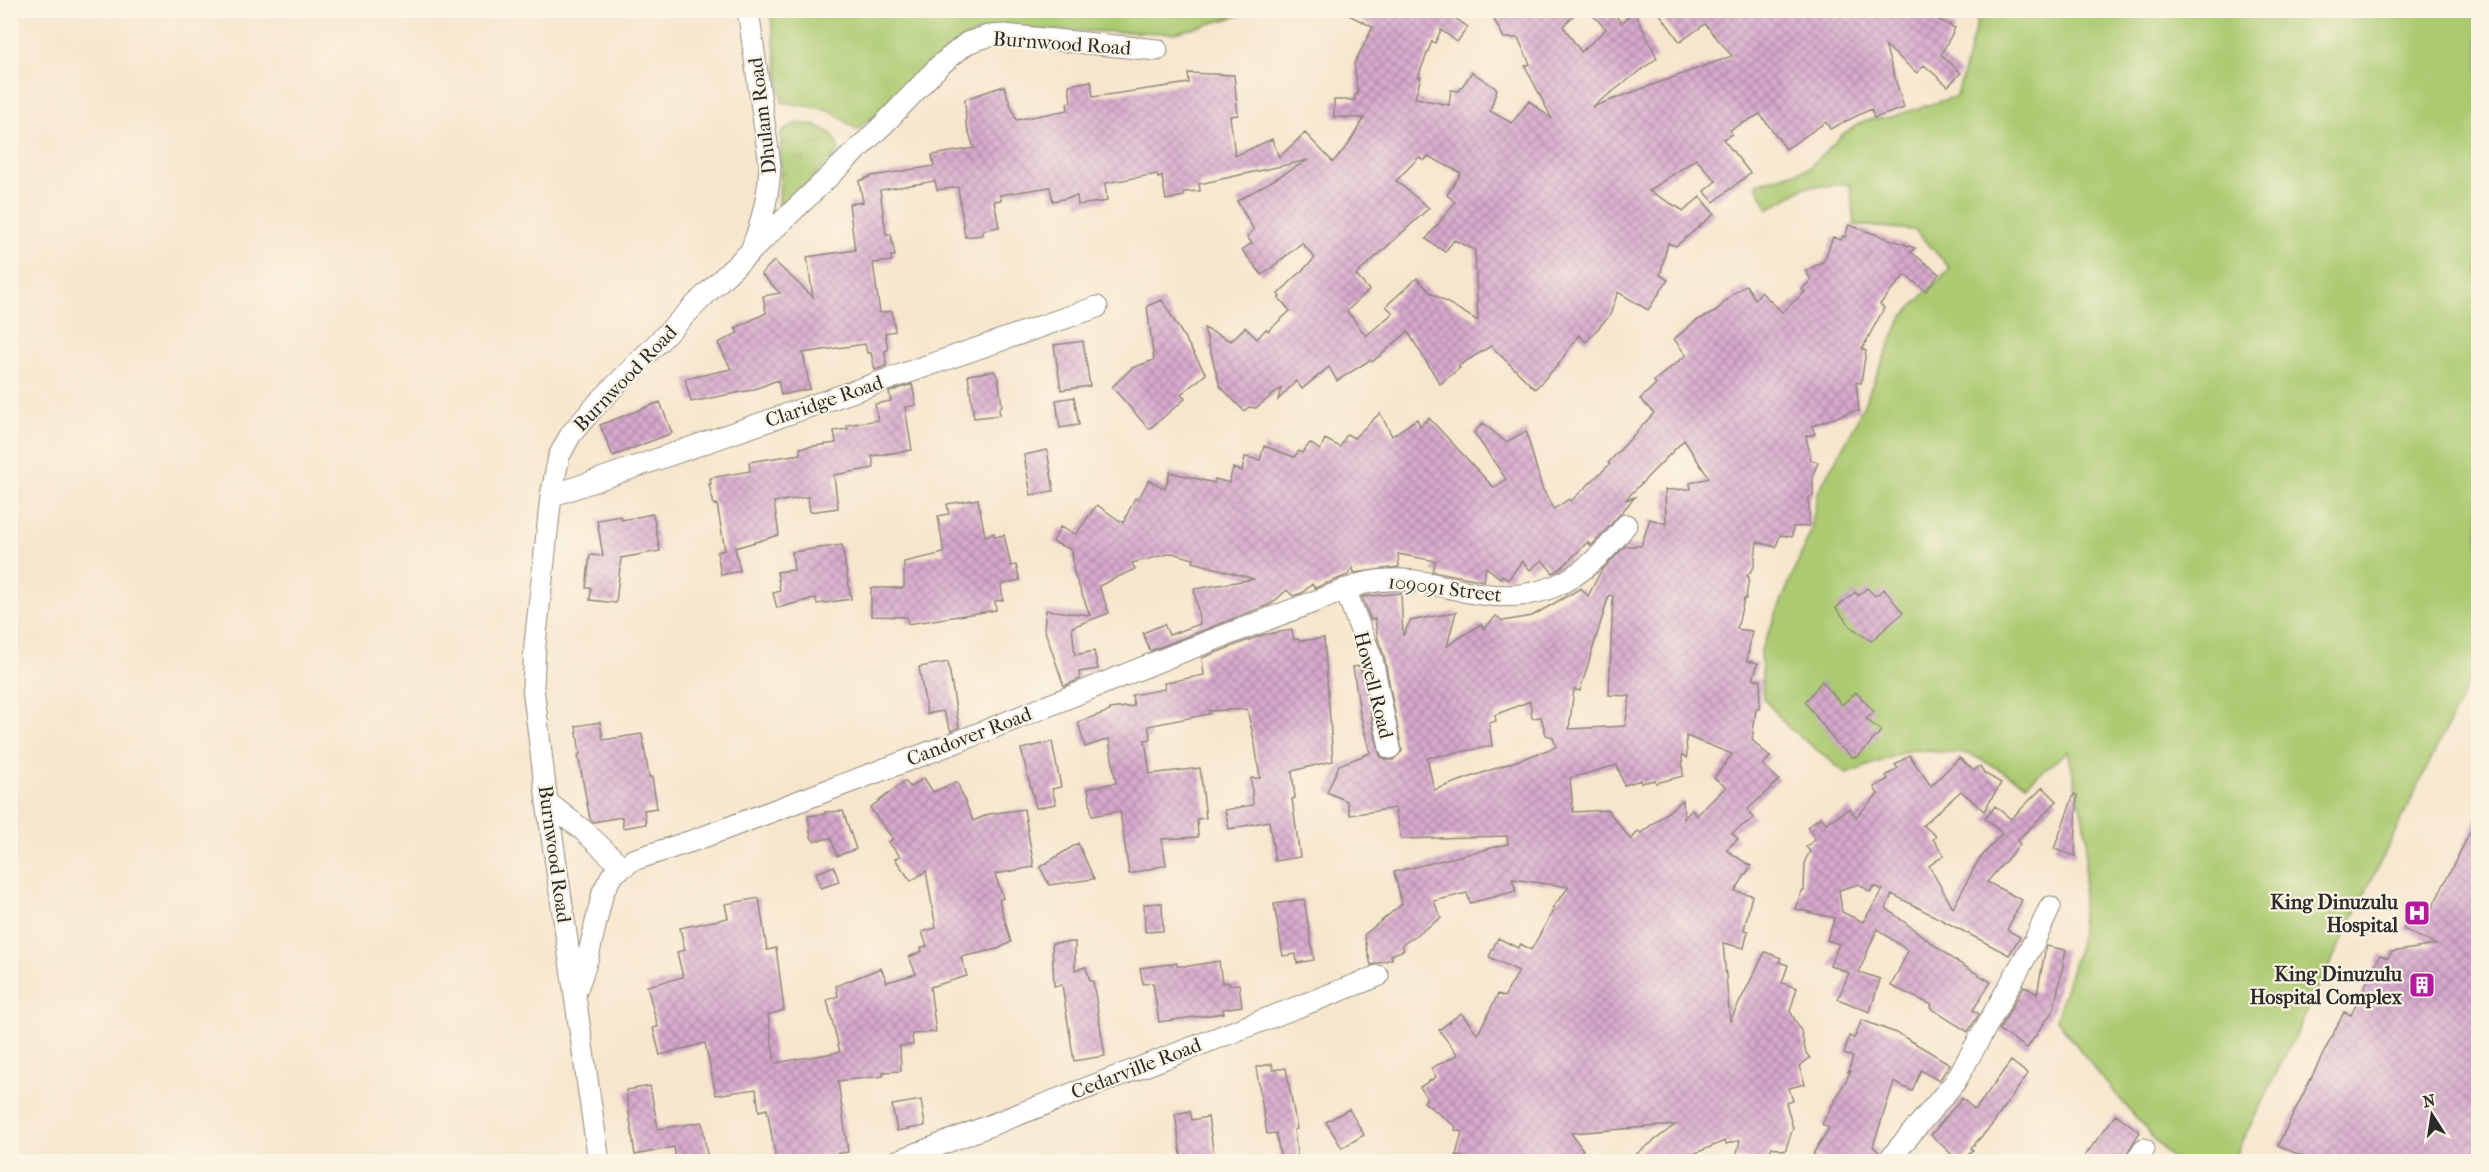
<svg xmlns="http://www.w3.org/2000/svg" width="2489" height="1172" viewBox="0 0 2489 1172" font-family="'IM FELL French Canon',serif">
<defs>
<pattern id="grass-tufts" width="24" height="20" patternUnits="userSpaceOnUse" patternTransform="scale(1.5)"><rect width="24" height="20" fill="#abca71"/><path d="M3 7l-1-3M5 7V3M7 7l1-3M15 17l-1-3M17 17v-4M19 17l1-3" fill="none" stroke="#8ba45d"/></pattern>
<pattern id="building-cross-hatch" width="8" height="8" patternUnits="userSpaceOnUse" patternTransform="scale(1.5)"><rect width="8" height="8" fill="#d7a9cd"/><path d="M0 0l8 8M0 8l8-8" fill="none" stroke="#af8aa7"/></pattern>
</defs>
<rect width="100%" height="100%" fill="#fcf5e5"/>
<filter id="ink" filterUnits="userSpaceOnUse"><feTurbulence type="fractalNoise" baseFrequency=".0167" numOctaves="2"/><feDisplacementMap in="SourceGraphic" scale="12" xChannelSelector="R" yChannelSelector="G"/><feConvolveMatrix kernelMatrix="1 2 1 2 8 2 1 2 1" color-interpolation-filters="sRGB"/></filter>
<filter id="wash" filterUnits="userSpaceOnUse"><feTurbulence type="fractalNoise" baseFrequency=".008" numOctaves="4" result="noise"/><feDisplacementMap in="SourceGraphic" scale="24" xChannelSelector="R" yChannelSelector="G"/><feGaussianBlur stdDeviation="1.35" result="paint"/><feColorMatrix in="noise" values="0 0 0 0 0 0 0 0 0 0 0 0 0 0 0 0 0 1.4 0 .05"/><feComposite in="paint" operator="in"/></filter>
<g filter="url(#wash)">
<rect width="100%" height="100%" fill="#f7e6cd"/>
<path fill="url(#grass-tufts)" stroke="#6b7a4e" stroke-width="1.5" d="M801 123C818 125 840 132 838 153L779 211 781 133 794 124Z"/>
<path fill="#abca71" stroke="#6b7a4e" stroke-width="1.5" d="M770 11H1257L1175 33 989 29 964 38 857 130 830 110 782 102Z
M1980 11H2478V664L2233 1161H2180L2170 1157 2103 1079 2056 1019 2080 942 2087 837 2068 751 2027 784 1970 754 1910 750 1847 774 1787 726 1763 698 1761 650 1810 533 1818 492 1853 429 1902 317 1950 268 1915 230 1854 225 1850 184 1805 187 1768 209 1756 184 1809 168 1844 133 1866 120 1887 118 1957 96Z"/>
<g id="blocks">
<path fill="url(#building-cross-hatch)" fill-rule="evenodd" d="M1339 10H1407L1420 17 1427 10H1464L1455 18 1468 27 1457 42 1441 30 1435 43 1432 41 1418 77H1421L1415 98 1449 105 1451 90 1459 91 1472 72 1497 89 1490 111 1512 123 1529 101 1552 119 1525 66 1530 64 1518 38H1504L1495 21 1494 10H1579L1563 26 1581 52 1606 29 1588 10H1610L1622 23 1634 11 1657 58 1592 107 1732 56 1705 24 1680 42 1657 10H1933L1942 15 1939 20 1955 28 1941 55 1961 73 1948 86 1924 65 1917 73 1885 45 1904 108 1874 118 1871 109 1830 129 1826 122 1786 149 1760 114 1730 130 1732 134 1723 139 1750 173 1714 202 1704 191 1716 181 1696 159 1649 191 1684 211 1700 197 1714 214 1676 246 1668 243 1660 275 1668 280 1648 310 1618 292 1610 315 1586 342 1579 335 1558 365 1535 389 1491 346 1458 366 1460 368 1440 384 1408 332 1372 362 1370 360 1337 381 1329 367 1302 389 1296 381 1278 400 1281 388 1256 408 1249 407 1244 411 1220 386 1204 328 1231 341 1245 327 1257 339 1266 329 1268 331 1290 311 1279 298 1280 297 1278 294 1315 258 1302 243 1262 275 1242 250 1252 243 1247 237 1254 230 1237 201 1308 160 1199 184 1200 191 1183 192 1184 196 1166 200 1162 177 1158 178 1157 174 1105 183 1107 201 1078 205 1077 196 1053 201 1050 187 1000 195 1001 200 994 201 999 227 983 230V235L965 237 958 187 937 190 935 181 880 190 886 234H891L895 256H891L892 261 873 263 880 313 892 311 895 331 885 333 888 350 885 351 886 366 875 370 871 353H867L865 344 803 353 810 389 781 395 778 380 752 390 691 402 685 379 731 369 718 343 738 333 735 328 766 313 763 296 780 293 761 274 774 261 813 297 807 257 855 250 849 204 863 202 859 181 872 176 934 166 932 155 974 148 966 123 965 99 1004 86 1016 120 1068 110 1067 103 1071 102 1069 85 1091 81 1093 97 1189 83 1188 73 1234 75 1238 115 1230 116 1235 156 1272 139 1279 157 1305 133 1333 162 1348 145 1364 118 1334 117V100H1355V95H1358L1354 64 1373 27ZM1428 156 1461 173 1447 195 1455 202 1426 239 1445 252 1454 240 1475 250 1478 321 1431 293 1417 278 1386 306 1393 313 1366 336 1347 311 1369 290 1356 275 1429 208 1396 181 1419 157 1424 161Z
M1849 225 1915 248 1911 252 1939 274 1926 291 1905 275 1880 304 1884 308 1862 349 1866 351 1861 383 1856 382 1859 411 1850 412 1812 426 1815 434 1806 436 1811 460 1818 462 1813 475V496L1809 497V526L1793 527 1792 537 1780 535 1776 547 1757 542 1754 567 1747 576 1749 577 1746 599H1744L1737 629 1752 631 1747 661 1758 663 1753 679 1761 680 1759 709H1756L1752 740 1770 757 1763 765 1779 780 1748 809 1754 818 1732 833 1738 839 1726 850 1751 866 1735 891 1752 895 1744 930 1748 931 1744 948 1723 943 1730 1021 1765 952 1781 958 1779 962 1788 965 1782 983 1797 988 1790 1011 1801 1031 1806 1053 1810 1058 1799 1066 1805 1084 1789 1088 1793 1101 1786 1103 1793 1128 1785 1151 1772 1147 1766 1161 1736 1158 1740 1140 1726 1144 1725 1141 1688 1156 1693 1161H1627L1675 1125 1571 1133 1583 1150 1565 1161H1462L1463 1157 1456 1155 1462 1132 1455 1130 1456 1127 1424 1102 1427 1098 1420 1087 1436 1077 1431 1068 1458 1055 1439 1030 1461 1013 1478 1034 1498 994 1504 997 1519 971 1489 957 1498 938 1518 948 1521 944 1531 950 1554 909 1552 908 1569 887 1512 879 1516 891 1470 903 1467 893 1434 901 1441 918 1402 945 1404 950 1391 955 1392 959 1371 965 1364 935 1402 904 1394 872 1508 844 1507 836 1401 839 1395 808 1350 815 1347 801 1327 792 1339 765 1370 753 1360 713 1353 667 1360 666 1380 756 1387 760H1393L1402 751 1384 656 1378 639 1375 619 1371 620 1362 597 1401 593 1403 636 1410 621 1456 612 1447 646 1481 624 1484 629 1496 616 1503 621 1532 616 1581 588 1588 596 1601 571 1625 546H1641L1650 519 1666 524 1665 490 1691 489 1690 483 1709 478 1684 440 1625 500 1635 497 1600 537 1591 546 1588 542 1561 568 1553 573 1542 560 1530 570 1522 561 1508 580 1502 575 1500 578 1486 567 1484 581 1432 571 1436 561 1398 554 1399 567 1354 573 1353 567 1348 575 1315 588 1312 584 1302 593 1293 596 1287 590 1271 604 1150 651 1143 633 1164 624 1169 635 1200 624 1194 589 1254 579 1193 562 1194 559 1172 553 1132 563 1135 569 1099 586 1109 613 1072 627 1075 655 1094 651 1098 669 1079 672 1080 679 1064 686 1044 628 1046 610 1090 615 1074 573 1072 550 1053 542 1060 527 1076 534 1097 505 1123 523 1135 498 1138 500 1149 480 1165 489 1170 472 1214 483 1215 479 1229 483 1233 468 1242 471 1245 457 1260 460 1264 446 1294 457 1299 451 1302 453 1310 443 1320 450 1325 439 1340 447 1347 434 1354 438 1380 413 1392 436 1417 419 1420 426 1429 418 1494 488 1506 479 1474 433 1483 423 1506 442 1526 431 1542 488 1554 509 1569 499 1571 501 1610 464 1608 463 1654 413 1640 399 1656 384 1654 381 1686 355 1674 339 1696 321 1715 312 1734 293 1746 285 1755 299 1761 292 1782 312 1805 292 1802 289 1811 280 1806 271 1824 261 1833 237 1841 240 1843 236 1845 237ZM1609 595 1613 596 1609 695 1630 696 1625 726 1569 729 1574 689 1580 691ZM1530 701 1532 718 1541 717 1546 735 1553 737 1556 747 1434 790 1427 758 1492 746 1489 723 1496 721 1495 715ZM1686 736 1732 754 1714 778 1726 787 1696 816 1692 809 1684 819 1683 800 1641 833 1638 831 1631 840 1608 810 1573 812 1570 778 1617 765 1624 785 1641 780V783L1655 780 1656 783 1683 776 1682 754 1687 758Z
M1162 300 1206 374 1181 394 1185 399 1149 429 1112 387 1132 368 1154 360 1147 306Z
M1083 341 1090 386 1061 390 1054 345Z
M994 371 998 378 1002 405 999 409 1000 415 974 418 968 375Z
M912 384 916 405 905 407 912 450 872 456 874 468 834 475 838 508 810 512 808 497 774 502 779 535 735 548 740 571 721 575 717 552 725 550 717 504 714 505 709 484H711L710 478 750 471 749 462 800 454V448L836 443 834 431 848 429 847 425 878 420 875 404 891 401 889 392Z
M1074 397 1079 425 1060 428 1056 400Z
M660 402 672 433 613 456 600 425Z
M1047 450 1054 491 1031 495 1024 455Z
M978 499 985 536 994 533 995 537 1004 535 1011 566 1016 565 1020 580 1001 585 1003 600 995 601 996 610 908 624 907 617 871 616V588H904V562L944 553 938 516 949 514 947 504Z
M653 514 660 551 621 558 616 603 590 600 591 588H586L590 555 603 556 597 520 621 516 622 520Z
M842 545 851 599 817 604 816 598 777 608 773 593 780 591 777 572 794 570 792 552Z
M1867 588 1875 596 1884 589 1903 613 1871 641 1851 627 1836 608 1855 592 1858 596Z
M1292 630 1294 640 1298 639 1299 641 1324 638 1333 761 1292 771 1295 798 1292 799 1300 857 1275 861 1269 821 1229 829 1225 810 1253 805 1251 778H1260L1255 744 1247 709 1209 711V714L1148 726 1151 739 1145 740 1150 774 1200 768 1206 818 1197 819 1198 837 1162 839 1166 865 1129 874 1120 811 1092 816 1088 788 1116 783 1109 739 1085 747 1078 722 1110 711V709L1134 706 1132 695 1165 689 1164 683 1204 675 1202 658 1262 635Z
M948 662 959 727 951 731 943 711 927 714 919 667Z
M1822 681 1842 705 1856 692 1874 712 1866 719 1881 731 1858 757H1852L1836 743 1805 702Z
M600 722 603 740 642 734 649 777H652L657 808 644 810 646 824 623 828 622 817 593 822 590 819 578 755 580 754 576 726Z
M1052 742 1061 787 1052 789 1056 804 1036 808 1021 749Z
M1909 755 1931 786 1959 758 1974 770 1980 766 1984 773 2001 783 1984 811 1961 791 1923 825 1936 836 1933 839 1944 855 1929 866 1953 908 1978 861 2002 833 1985 819 1995 806 2011 819 2043 787 2057 801 2017 841 2020 844 1987 882 2022 900 2007 930 2020 937 2009 955 1892 894 1886 908 1954 960 1991 982 1973 1010 1979 1014 1968 1032 1930 1008 1932 1005 1891 986 1908 951 1877 929 1859 972 1880 979 1870 1012 1838 999 1849 973 1830 965 1839 944 1827 940 1835 918 1795 909 1802 891H1804L1805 861 1810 851 1806 847 1815 839 1807 827 1821 817 1826 823 1850 808 1856 817 1878 794 1874 787 1888 779 1886 776 1898 768 1895 765ZM1859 884 1870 892 1874 886 1883 890 1863 922 1842 912 1839 890Z
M924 778 933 792 957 782 973 821 989 814 1024 809 1034 867 995 874 1003 898 999 900 1011 942 998 949 961 957 967 976 930 987 936 1032 912 1034 913 1045 900 1046 901 1071 883 1072V1076L838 1081 848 1152 805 1158V1161H776L767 1109 759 1111 756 1089 716 1095 705 1043 660 1055 653 1028 658 1027 647 986 683 977 677 952 685 950 680 928 728 918 725 904 759 898 767 950 776 948 781 985 784 1010 768 1015 775 1063 840 1052 827 1000 838 996 836 986 881 968 887 982 916 974 909 957 922 951 921 948 927 946 922 932 936 928 926 871 911 881 895 859 900 856 888 842 893 839 870 808 905 781 910 787Z
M2074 794 2077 795 2075 856 2054 849Z
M843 811 856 849 837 856 831 838 814 841 811 837 808 816 825 814V812Z
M2478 816V1161H2311L2278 1145 2344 1012 2351 1015 2380 955 2388 958 2392 952 2436 945 2403 929 2417 902 2431 910Z
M1078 843 1094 879 1049 885 1040 867Z
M834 866 839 882 821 888 816 873Z
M1304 899 1314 960 1297 963 1296 954 1283 956 1274 904Z
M1162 903 1163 931 1145 932 1144 904Z
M1075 942V970L1086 967 1090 981H1093L1105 1056 1074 1061 1062 985 1054 986 1052 943Z
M2046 946 2066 950 2054 1009 2027 1048 1999 1030 2024 986 2037 994Z
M1219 961 1222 983 1229 982V985L1239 984 1242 1006 1223 1009 1224 1013 1159 1022 1153 983 1143 984 1140 968 1177 963V966H1189Z
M1862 1020 1901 1035 1950 1064 1939 1081 1921 1070 1912 1091 1894 1082 1873 1146 1879 1152 1870 1161H1826L1813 1154 1829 1128 1822 1124 1851 1071 1848 1072 1853 1057 1844 1054 1849 1036 1854 1038Z
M2011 1061 2028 1074 1992 1125 1971 1148 1973 1150 1962 1161H1959L1931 1135 1962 1098 1975 1110Z
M1272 1064 1273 1070 1286 1068 1297 1129 1294 1130 1298 1160 1281 1161 1276 1133 1267 1134 1256 1067Z
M650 1086 658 1129 702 1122 708 1161H676L674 1147 635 1155 626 1090Z
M921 1100 925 1126 897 1131 892 1105Z
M1349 1109 1364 1135 1342 1148 1326 1122Z
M1190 1111 1192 1120 1208 1117 1215 1161H1182L1175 1114Z
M2116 1114 2140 1132 2122 1161H2081Z"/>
</g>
</g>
<g filter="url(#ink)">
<use href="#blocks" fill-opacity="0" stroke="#91887c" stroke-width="1.5"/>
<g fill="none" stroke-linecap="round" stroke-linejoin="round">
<defs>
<path id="minor" d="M748 10 770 165C769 195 763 220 752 248
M551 496 1097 307
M1345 589 1372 659 1390 748
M547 802 584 831 621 866
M577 989 588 957 603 892 612 875 633 860 698 839 970 737 1184 651 1361 584C1400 575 1426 582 1464 591 1537 607 1582 583 1626 525
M599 1162 547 802 533 687 535 644 551 496 559 456 571 434 598 403 704 296 884 124 939 66 967 43 988 36 1004 35 1157 50
M895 1162 1378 976
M1887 1162 1955 1082 2034 942 2050 907
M2135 1162 2144 1149"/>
</defs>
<use href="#minor" stroke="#91887c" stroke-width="23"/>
<use href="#minor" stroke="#fff" stroke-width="21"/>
</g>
</g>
<defs>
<symbol id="hospital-square" viewBox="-11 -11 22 22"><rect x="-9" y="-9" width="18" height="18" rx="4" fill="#b5179e" stroke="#fcf5e5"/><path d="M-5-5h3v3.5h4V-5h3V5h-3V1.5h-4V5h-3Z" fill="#fff"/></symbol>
<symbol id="building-square" viewBox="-11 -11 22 22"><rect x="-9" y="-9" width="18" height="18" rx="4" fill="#b5179e" stroke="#fcf5e5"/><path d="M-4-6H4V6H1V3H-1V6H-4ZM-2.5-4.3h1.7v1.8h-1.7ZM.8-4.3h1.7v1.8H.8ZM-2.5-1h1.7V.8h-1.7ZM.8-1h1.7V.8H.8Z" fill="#fff"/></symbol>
</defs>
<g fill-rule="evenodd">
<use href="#hospital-square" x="2402" y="898" width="30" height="30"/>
<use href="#building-square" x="2407" y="970" width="30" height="30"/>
</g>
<g text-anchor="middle" stroke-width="4.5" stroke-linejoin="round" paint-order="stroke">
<g font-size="20" fill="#2b2b2b" stroke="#fcf5e5">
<text transform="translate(1062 43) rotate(4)" y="7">Burnwood Road</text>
<text transform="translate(762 116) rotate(-97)" y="7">Dhulam Road</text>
<text transform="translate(625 378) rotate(-46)" y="7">Burnwood Road</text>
<text transform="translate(824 401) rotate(-19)" y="7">Claridge Road</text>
<text transform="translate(1445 588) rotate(7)" y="7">109091 Street</text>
<text transform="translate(1374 685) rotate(76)" y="7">Howell Road</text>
<text transform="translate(969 736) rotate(-21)" y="7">Candover Road</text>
<text transform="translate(555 854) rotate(82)" y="7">Burnwood Road</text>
<text transform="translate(1136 1068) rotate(-21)" y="7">Cedarville Road</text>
</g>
<g font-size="20" font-weight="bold" fill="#2b2b2b" stroke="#fcf5e5" text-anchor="end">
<text x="2398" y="909">King Dinuzulu<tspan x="2398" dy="23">Hospital</tspan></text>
<text x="2402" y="981">King Dinuzulu<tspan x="2402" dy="23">Hospital Complex</tspan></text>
</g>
</g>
<rect width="2489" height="1172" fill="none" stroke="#fcf5e5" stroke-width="36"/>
<g transform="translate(2432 1115) rotate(348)" stroke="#fcf5e5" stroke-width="4.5" paint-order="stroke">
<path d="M0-4.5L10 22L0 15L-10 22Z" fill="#2b2b2b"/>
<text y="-9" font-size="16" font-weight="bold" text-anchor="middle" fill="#2b2b2b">N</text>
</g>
</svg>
